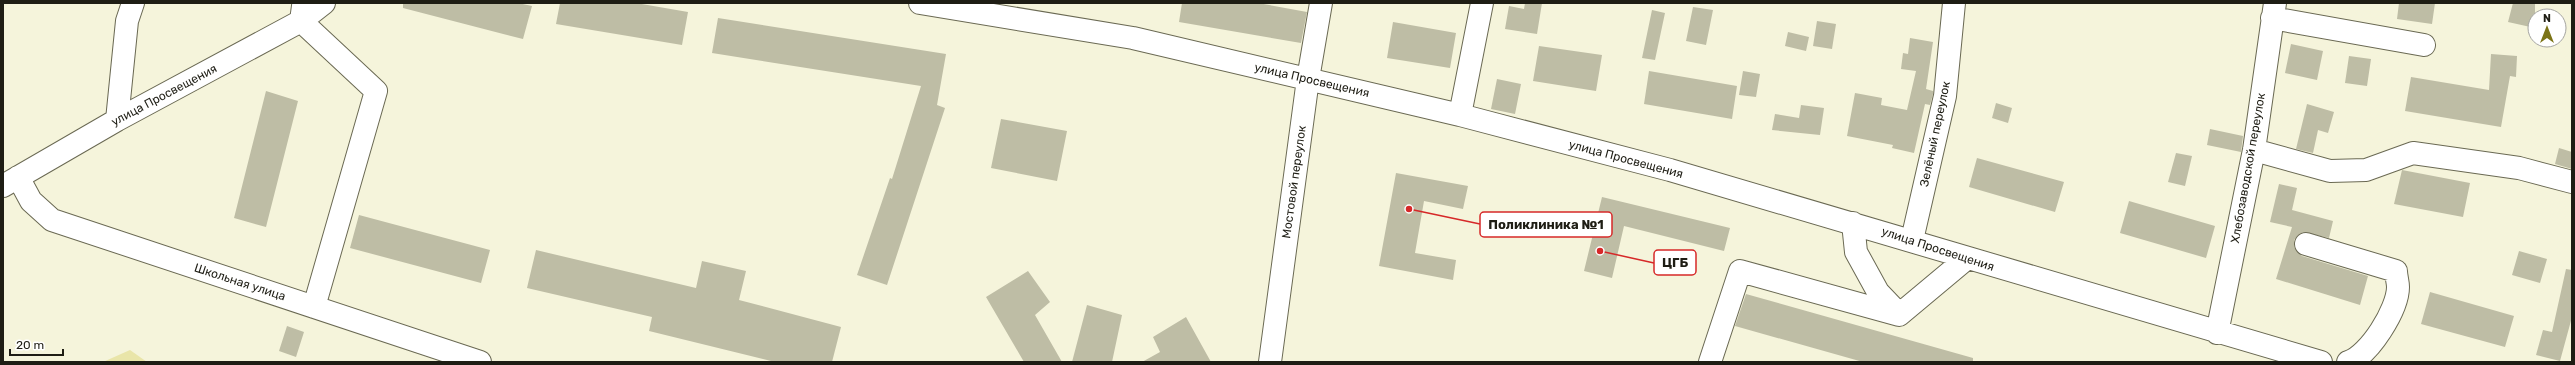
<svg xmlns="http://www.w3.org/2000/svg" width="2575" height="365" font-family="Rubik,sans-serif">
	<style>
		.green { fill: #e9e5a9 }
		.building { fill: #bebda5 }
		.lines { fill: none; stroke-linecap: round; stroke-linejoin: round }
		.minor-casing { stroke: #6a6953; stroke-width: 24 }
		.minor { stroke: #fff; stroke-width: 22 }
		.labels { text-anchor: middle; stroke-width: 4; stroke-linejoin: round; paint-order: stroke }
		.street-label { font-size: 12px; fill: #1e1d14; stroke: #fff }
		.leader { fill: none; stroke: #d62828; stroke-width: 1.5 }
		.callout-dot { fill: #d62828; stroke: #fff; stroke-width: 1.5 }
		.callout { fill: #fff; stroke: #d62828; stroke-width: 1.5 }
		.callout-label { font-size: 13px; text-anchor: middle; font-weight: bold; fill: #1e1d14 }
	</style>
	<rect width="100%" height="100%" fill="#f5f4db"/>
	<path class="green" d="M130 350 147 362H103Z"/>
	<path class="building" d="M403 3H518L532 6 523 39 403 8Z
		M560 3H636L688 12 682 45 556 24Z
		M1182 3H1258L1307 12 1301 43 1179 22Z
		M1525 3H1542L1537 34 1505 29 1509 6 1524 9Z
		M2399 3H2435L2432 24 2397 19Z
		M2513 3H2535V28L2508 22Z
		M1693 7 1713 10 1706 45 1686 41Z
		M1652 10 1665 13 1655 60 1642 58Z
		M718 18 946 54 937 105 945 108 887 285 857 275 890 178 892 179 921 86 712 53Z
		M1817 21 1836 24 1832 49 1813 46Z
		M1393 22 1456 33 1450 68 1387 58Z
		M1788 32 1809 37 1806 51 1785 46Z
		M1910 38 1933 42 1926 89 1933 91V94L1930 105 1925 104 1914 153 1892 148 1893 145 1847 136 1855 93 1882 98 1881 105 1907 110 1916 71 1901 69 1903 53 1908 54Z
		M2291 44 2323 51 2317 80 2285 73Z
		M1539 46 1602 55 1596 91 1533 81Z
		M2491 54 2517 56 2516 77 2510 76 2501 127 2405 111 2411 77 2489 90Z
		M2349 56 2371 59 2367 86 2345 83Z
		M1649 71 1737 86 1732 119 1644 104Z
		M1743 71 1760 74 1756 97 1739 95Z
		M1497 79 1521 84 1515 114 1491 109Z
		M266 91 298 101 266 227 234 218Z
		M1996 103 2012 108 2008 123 1992 118Z
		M2307 104 2334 112 2328 133 2318 130 2313 153 2296 149Z
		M1801 105 1824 108 1820 135 1772 130 1775 114 1799 118Z
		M1001 119 1067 131 1057 181 991 168Z
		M2210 129 2243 136 2241 152 2207 145Z
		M2559 148 2572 152V169L2555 164Z
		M2176 153 2192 156 2185 186 2168 182Z
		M1977 158 2064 182 2055 212 1969 187Z
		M2402 170 2470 183 2463 217 2394 204Z
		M1396 173 1468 186 1463 209 1424 201 1415 253 1456 260 1453 280 1379 266Z
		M2279 184 2297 188 2292 210 2333 221 2329 238 2303 232 2294 240V247L2302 256 2368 276 2360 305 2276 279 2292 227 2270 222Z
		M1602 197 1730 228 1724 251 1624 226 1612 278 1584 271Z
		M2129 201 2215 226 2206 258 2120 233Z
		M359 215 490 250 481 283 350 248Z
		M536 250 696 288 702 261 746 271 739 300 841 327 832 362H775L649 331 652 317 527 288Z
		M2519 251 2547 259 2540 283 2512 275Z
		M2566 269 2572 270V317L2560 361 2536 355 2543 330 2552 332Z
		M1028 271 1050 302 1035 315 1062 362H1024L986 297Z
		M2430 292 2514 316 2505 347 2421 324Z
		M1746 294 1973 358V362H1863L1735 326Z
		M1087 305 1122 315 1112 362H1072Z
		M1186 317 1211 362H1142L1160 352 1153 337Z
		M287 326 304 332 296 357 279 351Z"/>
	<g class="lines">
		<g class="minor-casing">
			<path id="minor" d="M920 3 1133 38 1460 115 1670 170 2321 362
				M303 6 301 21 376 91 314 307
				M2272 18 2424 45
				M1460 115 1482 3
				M117 120 127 21 133 3
				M2254 150 2330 171 2366 170 2413 153 2519 168 2572 182
				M18 177 31 201 52 220 480 362
				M3 186 117 120 301 21 324 3
				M1853 223 1856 252 1878 292 1899 314
				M1912 240 1945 96 1954 3
				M2306 244 2396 271C2396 276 2398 282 2398 287 2398 309 2369 356 2348 362
				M2217 333 2254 150 2275 3
				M1270 362 1308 79 1321 3
				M1710 362 1740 271 1899 315 1966 259"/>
		</g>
		<use href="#minor" class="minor"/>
	</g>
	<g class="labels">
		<g class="street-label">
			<text transform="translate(1312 80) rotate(13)" y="4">улица Просвещения</text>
			<text transform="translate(164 95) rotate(-28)" y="4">улица Просвещения</text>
			<text transform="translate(1935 134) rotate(-78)" y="4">Зелёный переулок</text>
			<text transform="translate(1626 159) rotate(15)" y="4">улица Просвещения</text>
			<text transform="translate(2248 168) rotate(-80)" y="4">Хлебозаводской переулок</text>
			<text transform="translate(1294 182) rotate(-82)" y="4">Мостовой переулок</text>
			<text transform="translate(1938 249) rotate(18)" y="4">улица Просвещения</text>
			<text transform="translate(240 282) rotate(18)" y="4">Школьная улица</text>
		</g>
	</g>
	<path class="leader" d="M1409 209L1480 224M1600 251L1654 263"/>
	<g class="callout-dot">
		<circle cx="1409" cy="209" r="4"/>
		<circle cx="1600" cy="251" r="4"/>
	</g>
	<g class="callout">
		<rect x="1480" y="212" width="132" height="25" rx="4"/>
		<rect x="1654" y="250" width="42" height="25" rx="4"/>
	</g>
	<g class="callout-label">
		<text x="1546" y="229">Поликлиника №1</text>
		<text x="1675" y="267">ЦГБ</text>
	</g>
	<rect width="2575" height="365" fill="none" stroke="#1e1d14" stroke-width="8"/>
	<g transform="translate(2547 28)"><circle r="19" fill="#ffffff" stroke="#a5a5a1"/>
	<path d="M0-3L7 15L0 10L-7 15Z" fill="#7b7316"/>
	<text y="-6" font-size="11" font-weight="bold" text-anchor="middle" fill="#1e1d14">N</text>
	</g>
	<path d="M10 349v6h53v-6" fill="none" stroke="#1e1d14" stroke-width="2"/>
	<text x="16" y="349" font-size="12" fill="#1e1d14" stroke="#ffffff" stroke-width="3" paint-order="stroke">20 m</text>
</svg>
